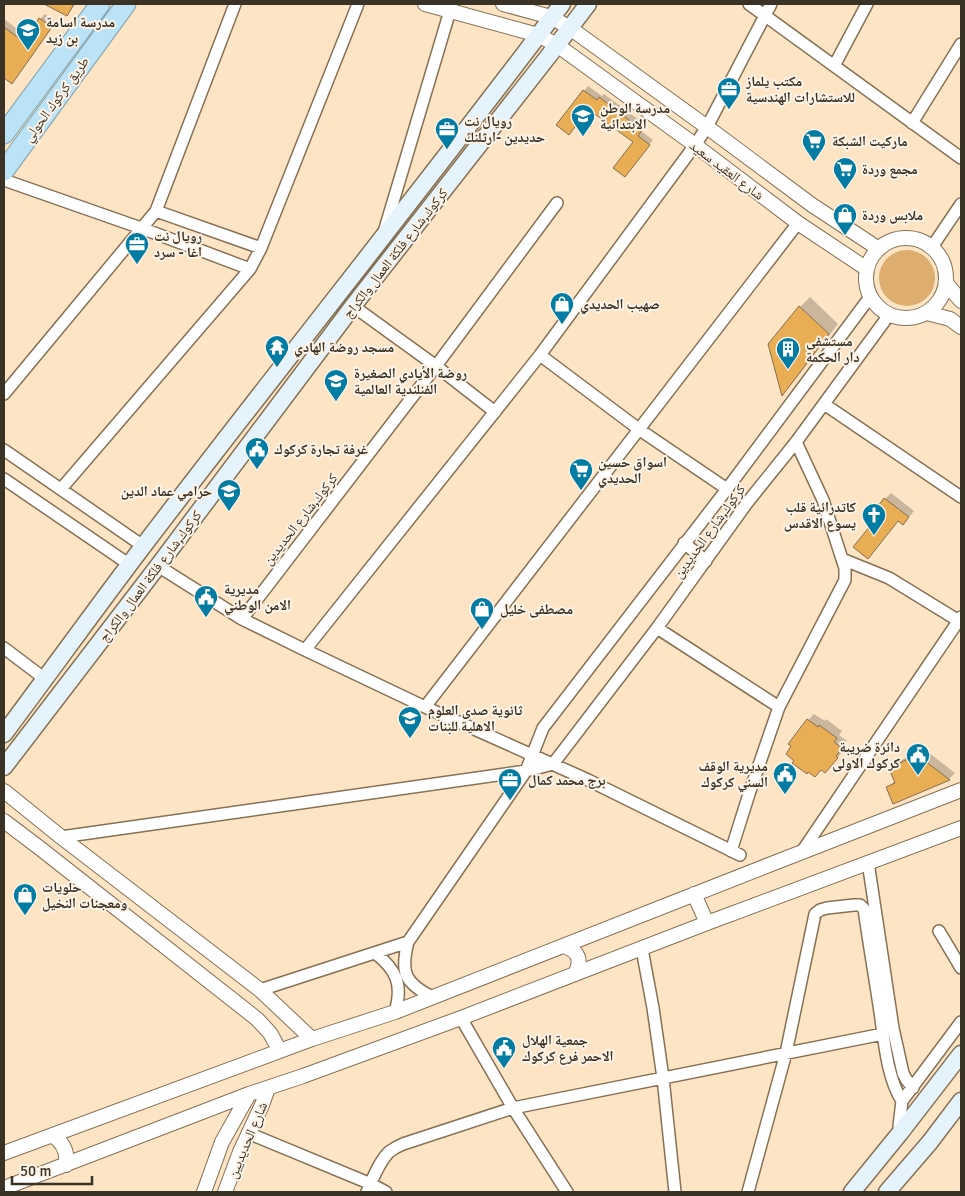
<svg xmlns="http://www.w3.org/2000/svg" width="965" height="1196" font-family="Signika,'Noto Naskh Arabic',sans-serif">
	<style>
		.green { fill: #ddae6d }
		.shadow { fill: #0003 }
		.building { fill: #e9ad54; stroke: #856f53 }
		.lines { fill: none; stroke-linecap: round; stroke-linejoin: round }
		.minor-casing { stroke: #867155; stroke-width: 14 }
		.tertiary-casing { stroke: #867155; stroke-width: 16 }
		.secondary-casing { stroke: #867155; stroke-width: 19 }
		.trunk-casing { stroke: #82a0ad; stroke-width: 21 }
		.minor { stroke: #fff; stroke-width: 11 }
		.tertiary { stroke: #fff; stroke-width: 14 }
		.secondary { stroke: #e5f4fc; stroke-width: 16 }
		.trunk { stroke: #bae3f7; stroke-width: 19 }
		.labels { text-anchor: middle; stroke-width: 4; stroke-linejoin: round; paint-order: stroke }
		.poi-label { font-size: 14px; font-weight: bold; fill: #3b3226; stroke: #fdf3e7; text-anchor: start }
		.street-label { font-size: 14px; fill: #3b3226; stroke: #fdf3e7 }
	</style>
	<rect width="100%" height="100%" fill="#fce4c4"/>
	<path class="green" d="M879 278a28 28 0 1 1 56 0a28 28 0 1 1-56 0Z"/>
	<path class="shadow" d="M46 4H75L71 10 67 15Z
		M45 14 56 22 16 78 12 82 4 77V19L28 37 40 19Z
		M588 86 602 96 604 94 646 125 641 131 653 140 625 176 635 142 589 108 573 129 584 91Z
		M810 297 838 324 791 385 782 393 770 345 800 307Z
		M891 493 914 511 909 517 885 510V499Z
		M814 714 825 721 826 719 842 731 839 735 847 741 841 750 843 751 831 766 808 720Z
		M924 749 955 773 949 779 887 788 895 781 891 772 896 765 903 759Z"/>
	<path class="building" d="M44 4H74L67 16Z
		M39 18 52 27 12 84 4 78V27L24 42Z
		M583 90 597 100 599 97 642 130 638 136 650 145 625 177 613 168 633 142 588 109 569 135 556 125Z
		M799 306 829 334 782 396 768 344Z
		M884 498 909 517 903 525 898 521 868 559 853 547 883 510 878 506Z
		M807 719 818 727 819 725 837 738 834 742 842 748 836 756 838 758 825 773 821 770 815 777 808 772 807 774 792 763 794 761 786 754 791 746 788 744Z
		M917 755 950 780 893 804 886 787 895 783 890 771 896 768 895 765Z"/>
	<g class="lines">
		<g class="minor-casing">
			<path id="minor" d="M749 4 961 158
				M834 66 867 4
				M912 123 961 44
				M4 180 141 228 250 269
				M156 211 261 248
				M384 232 452 4
				M932 247 961 204
				M353 306 436 366 495 412
				M540 355 640 430 727 489
				M4 394 156 211 235 4
				M824 404 961 497
				M4 450 143 546
				M4 479 130 565
				M61 489 250 269 261 248 358 4
				M684 543 706 561
				M842 559 889 578 959 621
				M158 566 242 619 305 650 425 707 588 780 740 855
				M242 619 436 366 557 203
				M657 628 779 707
				M4 648 45 679
				M305 650 540 355 695 145 707 127 771 4
				M425 707 798 223
				M61 837 526 771 553 764 657 628 747 503 796 442 889 315
				M731 851 749 794 779 707 845 580V568L842 559 823 500 796 442
				M801 853 961 617
				M868 862 893 1028 903 1073 906 1079 913 1088
				M939 931 961 968
				M408 942C400 973 405 983 432 997
				M642 949 653 1008 663 1078 675 1192
				M375 953C397 970 403 985 395 1012
				M260 990 408 942 526 771 543 728 727 489 870 297
				M461 1018 513 1108 567 1192
				M248 1133 371 1184 386 1192
				M900 1133 899 1126 902 1101 961 1022
				M367 1192C372 1180 379 1162 389 1152 393 1149 398 1146 403 1144L513 1108 883 1034
				M748 1192 786 1053 815 914 820 910 827 908 854 905H860L864 909C869 944 875 978 880 1012 884 1039 887 1078 902 1101"/>
		</g>
		<g class="tertiary-casing">
			<path id="tertiary" d="M425 4 538 35 557 45 695 145 798 223 867 269
				M503 4 551 17 570 28 707 127 812 205 879 249
				M866 278a40 40 0 1 1 80 0a40 40 0 1 1-80 0Z
				M946 283 961 301
				M927 313 950 319 961 327
				M4 791 61 837 260 990 312 1039
				M4 821 41 849 257 1019 270 1033 280 1051
				M694 894 707 923
				M564 946C579 951 582 960 575 974
				M52 1135C63 1142 68 1152 66 1165
				M4 1153 312 1039 395 1012 774 863 961 790
				M4 1188 249 1094 303 1076 461 1018 707 923 961 828
				M204 1192 222 1142 249 1094
				M225 1192 240 1152 262 1105 268 1088"/>
		</g>
		<g class="secondary-casing">
			<path id="secondary" d="M4 734C51 671 97 607 144 545 282 364 425 186 562 4
				M4 767 158 566 353 306 554 49 588 4
				M852 1192 900 1133 961 1054
				M887 1192 930 1142 961 1101"/>
		</g>
		<g class="trunk-casing">
			<path id="trunk" d="M4 134 100 4
				M4 171 126 4"/>
		</g>
		<use href="#minor" class="minor"/>
		<use href="#tertiary" class="tertiary"/>
		<use href="#secondary" class="secondary"/>
		<use href="#trunk" class="trunk"/>
	</g>
	<defs>
		<g id="school-pin" transform="scale(1.25)"><path d="M0 17L-7.5 6A9.5 9.5 0 1 1 7.5 6Z" fill="#027ca3" stroke="#fdf3e7"/><path d="M0-5L7-2L0 1L-7-2ZM-4 1L0 2.5L4 1V4Q0 6-4 4Z" fill="#fff"/></g>
		<g id="office-pin" transform="scale(1.25)"><path d="M0 17L-7.5 6A9.5 9.5 0 1 1 7.5 6Z" fill="#027ca3" stroke="#fdf3e7"/><path d="M-6-3h4V-5.5h4V-3h4V5H-6ZM-1-4.5V-3h2v-1.5ZM-6 0V1H6V0Z" fill="#fff"/></g>
		<g id="supermarket-pin" transform="scale(1.25)"><path d="M0 17L-7.5 6A9.5 9.5 0 1 1 7.5 6Z" fill="#027ca3" stroke="#fdf3e7"/><path d="M-6-5.5h2.5l.6 2H6L4.5 2H-2.5L-4.4-4H-6ZM-1.5 3.2a1.3 1.3 0 1 0 .1 0ZM3 3.2a1.3 1.3 0 1 0 .1 0Z" fill="#fff"/></g>
		<g id="shop-pin" transform="scale(1.25)"><path d="M0 17L-7.5 6A9.5 9.5 0 1 1 7.5 6Z" fill="#027ca3" stroke="#fdf3e7"/><path d="M-5-2.5h2.3a2.7 3.5 0 0 1 5.4 0H5L5.5 6h-11ZM-1.5-2.5h3a1.5 2.3 0 0 0-3 0Z" fill="#fff"/></g>
		<g id="temple-pin" transform="scale(1.25)"><path d="M0 17L-7.5 6A9.5 9.5 0 1 1 7.5 6Z" fill="#027ca3" stroke="#fdf3e7"/><path d="M0-6L5-2H3V0L6.5 2.5H4V6H1.5V3h-3V6H-4V2.5H-6.5L-3 0V-2H-5Z" fill="#fff"/></g>
		<g id="building-pin" transform="scale(1.25)"><path d="M0 17L-7.5 6A9.5 9.5 0 1 1 7.5 6Z" fill="#027ca3" stroke="#fdf3e7"/><path d="M-4-6H4V6H1V3H-1V6H-4ZM-2.5-4.3h1.7v1.8h-1.7ZM.8-4.3h1.7v1.8H.8ZM-2.5-1h1.7V.8h-1.7ZM.8-1h1.7V.8H.8Z" fill="#fff"/></g>
		<g id="civic-pin" transform="scale(1.25)"><path d="M0 17L-7.5 6A9.5 9.5 0 1 1 7.5 6Z" fill="#027ca3" stroke="#fdf3e7"/><path d="M-.6-6.5H3V-4.5H.6V-3L4-1V1h2V6H-6V1h2V-1L-.6-3ZM-1.2 2.5V6h2.4V2.5Z" fill="#fff"/></g>
		<g id="church-pin" transform="scale(1.25)"><path d="M0 17L-7.5 6A9.5 9.5 0 1 1 7.5 6Z" fill="#027ca3" stroke="#fdf3e7"/><path d="M-1.2-6h2.4v3.5h3.3v2.4h-3.3V6h-2.4V-.1h-3.3v-2.4h3.3Z" fill="#fff"/></g>
	</defs>
	<g fill-rule="evenodd">
		<use href="#school-pin" x="28" y="30"/>
		<use href="#office-pin" x="729" y="89"/>
		<use href="#school-pin" x="583" y="116"/>
		<use href="#office-pin" x="447" y="129"/>
		<use href="#supermarket-pin" x="814" y="141"/>
		<use href="#supermarket-pin" x="845" y="169"/>
		<use href="#shop-pin" x="845" y="215"/>
		<use href="#office-pin" x="137" y="244"/>
		<use href="#shop-pin" x="562" y="304"/>
		<use href="#temple-pin" x="277" y="347"/>
		<use href="#building-pin" x="788" y="349"/>
		<use href="#school-pin" x="336" y="381"/>
		<use href="#civic-pin" x="257" y="449"/>
		<use href="#supermarket-pin" x="581" y="470"/>
		<use href="#school-pin" x="229" y="491"/>
		<use href="#church-pin" x="874" y="515"/>
		<use href="#civic-pin" x="206" y="597"/>
		<use href="#shop-pin" x="482" y="609"/>
		<use href="#school-pin" x="410" y="718"/>
		<use href="#civic-pin" x="918" y="755"/>
		<use href="#civic-pin" x="785" y="774"/>
		<use href="#office-pin" x="510" y="780"/>
		<use href="#shop-pin" x="25" y="895"/>
		<use href="#civic-pin" x="504" y="1048"/>
	</g>
	<g class="labels">
		<g class="poi-label">
			<text x="46" y="27">مدرسة اسامة<tspan x="46" dy="16">بن زيد</tspan></text>
			<text x="746" y="86">مكتب يلماز<tspan x="746" dy="16">للاستشارات الهندسية</tspan></text>
			<text x="600" y="113">مدرسة الوطن<tspan x="600" dy="16">الابتدائية</tspan></text>
			<text x="464" y="126">رويال نت<tspan x="464" dy="16">حديدين -ارثلنكً</tspan></text>
			<text x="832" y="146">ماركيت الشبكة</text>
			<text x="862" y="174">مجمع وردة</text>
			<text x="862" y="220">ملابس وردة</text>
			<text x="154" y="241">رويال نت<tspan x="154" dy="16">اغا - سرد</tspan></text>
			<text x="580" y="309">صهيب الحديدي</text>
			<text x="806" y="346">مستشفى<tspan x="806" dy="16">دار الحكمة</tspan></text>
			<text x="294" y="352">مسجد روضة الهادي</text>
			<text x="354" y="378">روضة الأيادي الصغيرة<tspan x="354" dy="16">الفنلندية العالمية</tspan></text>
			<text x="274" y="454">غرفة تجارة كركوك</text>
			<text x="598" y="467">اسواق حسين<tspan x="598" dy="16">الحديدي</tspan></text>
			<text x="212" y="496" text-anchor="end">حرامي عماد الدين</text>
			<text x="856" y="512" text-anchor="end">كاتدرائية قلب<tspan x="856" dy="16">يسوع الاقدس</tspan></text>
			<text x="224" y="594">مديرية<tspan x="224" dy="16">الامن الوطني</tspan></text>
			<text x="500" y="614">مصطفى خليل</text>
			<text x="428" y="715">ثانوية صدى العلوم<tspan x="428" dy="16">الاهلية للبنات</tspan></text>
			<text x="900" y="752" text-anchor="end">دائرة ضريبة<tspan x="900" dy="16">كركوك الاولى</tspan></text>
			<text x="768" y="771" text-anchor="end">مديرية الوقف<tspan x="768" dy="16">السني كركوك</tspan></text>
			<text x="528" y="785">برج محمد كمال</text>
			<text x="42" y="892">حلويات<tspan x="42" dy="16">ومعجنات النخيل</tspan></text>
			<text x="522" y="1045">جمعية الهلال<tspan x="522" dy="16">الاحمر فرع كركوك</tspan></text>
		</g>
		<g class="street-label">
			<text transform="translate(56 99) rotate(-54)" y="5">طريق كركوك الحولي</text>
			<text transform="translate(727 170) rotate(37)" y="5">شارع العقيد سعيد</text>
			<text transform="translate(395 253) rotate(-52)" y="5">كركوك,شارع فلكة العمال والكراج</text>
			<text transform="translate(300 519) rotate(-52)" y="5">كركوك,شارع الحديدين</text>
			<text transform="translate(709 531) rotate(-54)" y="5">كركوك,شارع الحديدين</text>
			<text transform="translate(150 576) rotate(-53)" y="5">كركوك,شارع فلكة العمال والكراج</text>
			<text transform="translate(247 1140) rotate(-67)" y="5">شارع الحديديين</text>
		</g>
	</g>
	<rect width="965" height="1196" fill="none" stroke="#3b3226" stroke-width="10"/>
	<path d="M12 1176v8h80v-8" fill="none" stroke="#3b3226" stroke-width="2.5"/>
	<text x="20" y="1176" font-size="15" fill="#3b3226" stroke="#fdf3e7" stroke-width="4" paint-order="stroke">50 m</text>
</svg>
